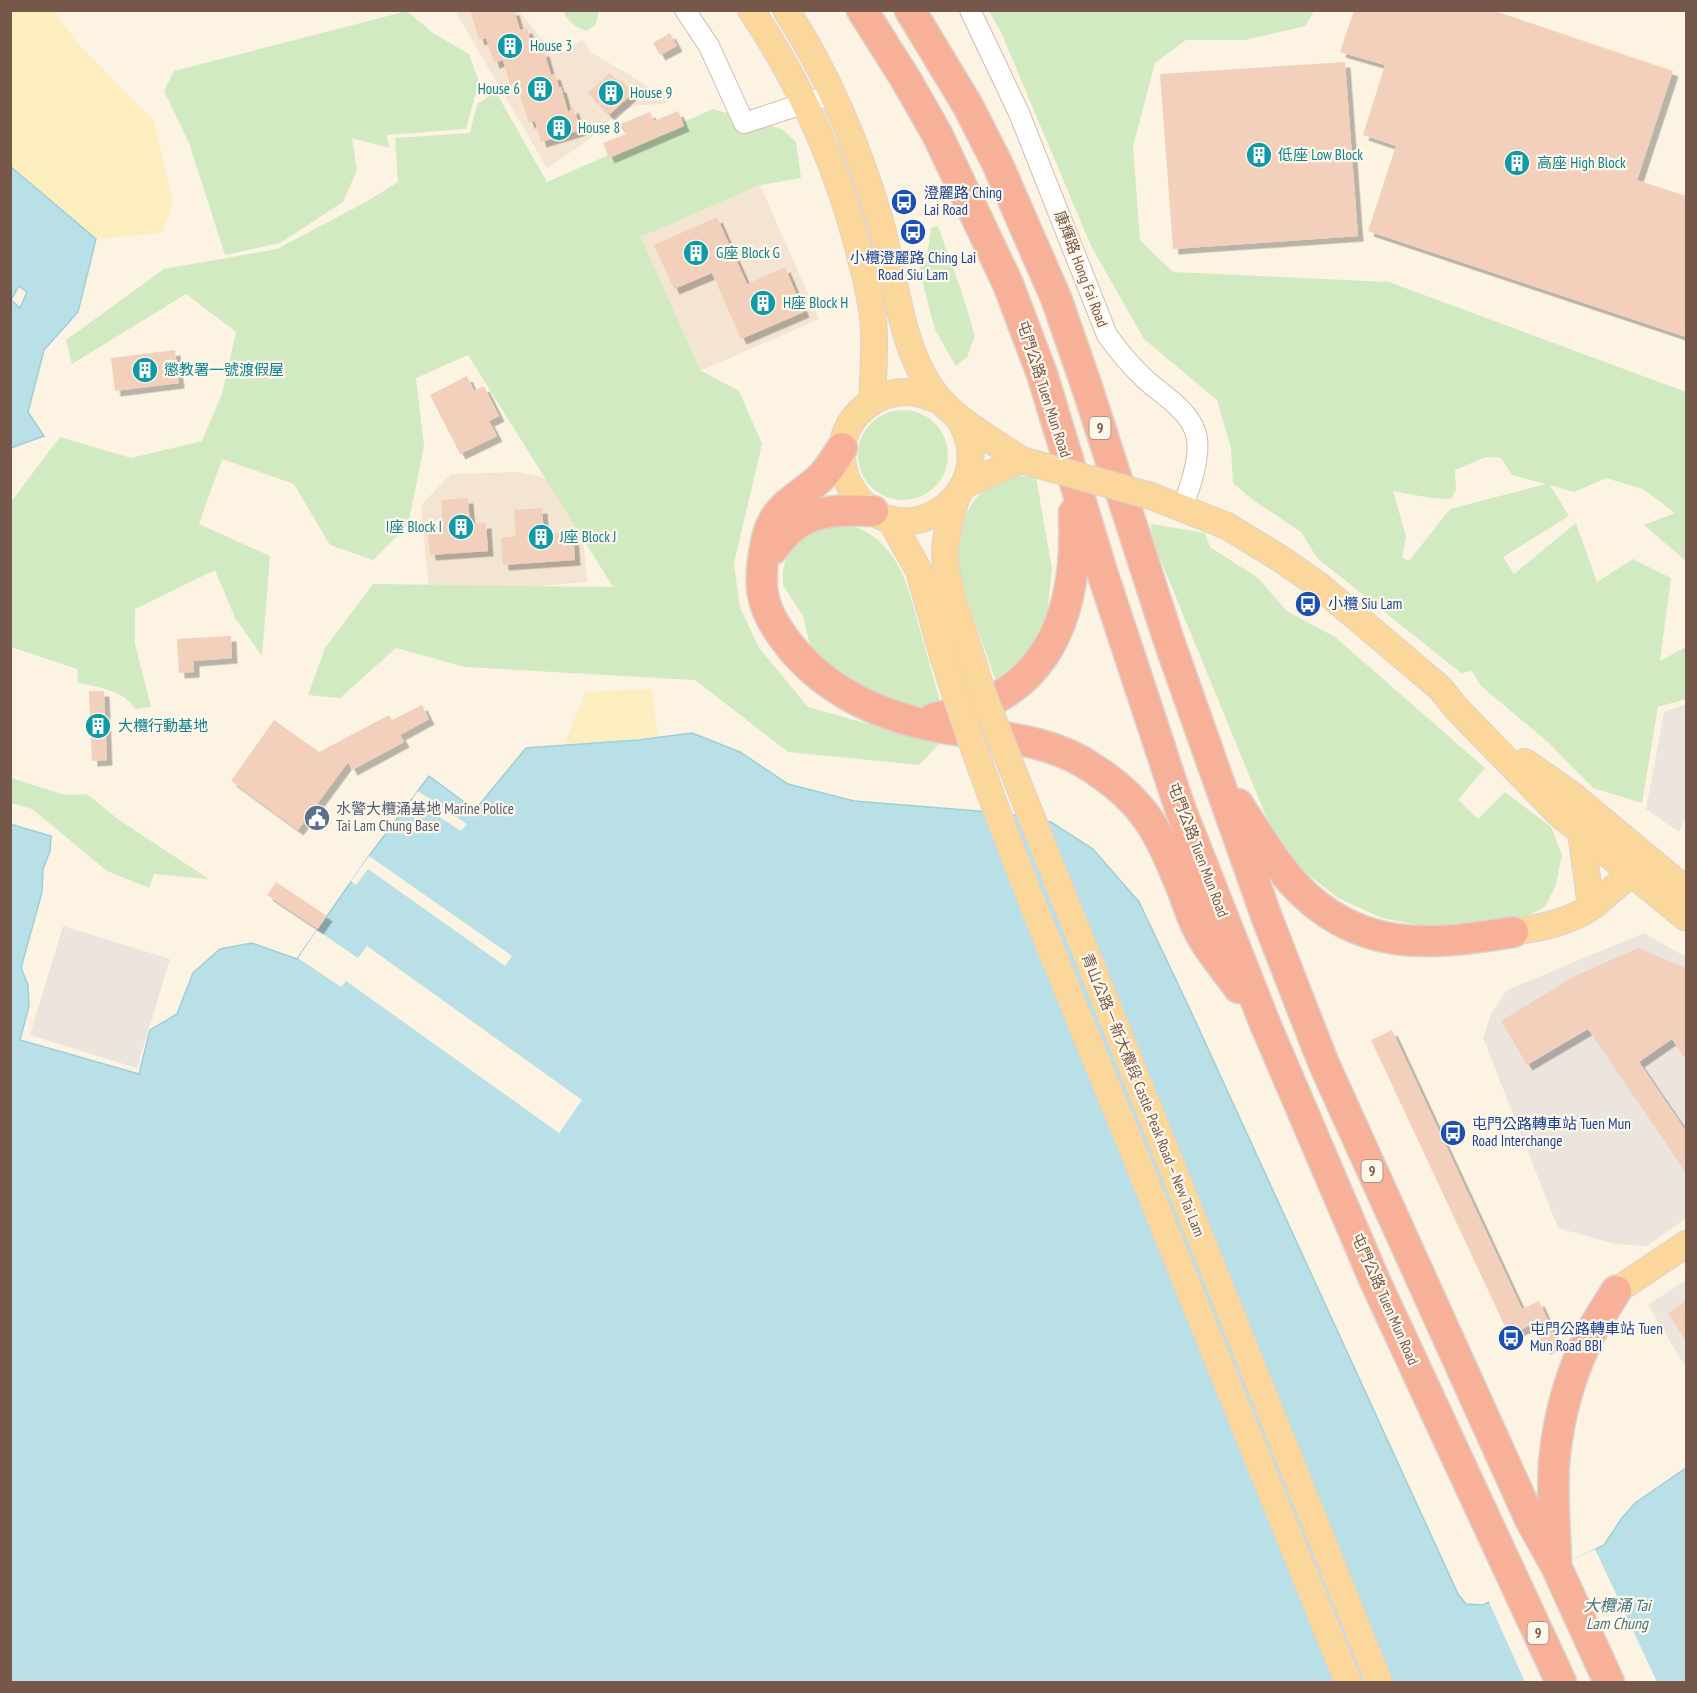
<svg xmlns="http://www.w3.org/2000/svg" width="1697" height="1693" font-family="'PT Sans Narrow','Noto Sans TC',sans-serif">
	<style>
		.residential { fill: #f4e4d2 }
		.industrial { fill: #ece5de }
		.green { fill: #d2eac2; fill-rule: evenodd }
		.sand { fill: #fceebe }
		.water { fill: #b8e0e6; stroke: #9ecfd8; stroke-width: 1.5; fill-rule: evenodd }
		.pier { fill: #fcf3e3 }
		.building { fill: #f2d0bb; filter: url(#shadow) }
		.lines { fill: none; stroke-linecap: round; stroke-linejoin: round }
		.minor-casing { stroke: #d0bcad; stroke-width: 22 }
		.major-casing { stroke: #dbd4d0; stroke-width: 28 }
		.highway-casing { stroke: #dbd4d0; stroke-width: 33 }
		.minor { stroke: #fff; stroke-width: 20 }
		.major { stroke: #fcd79b; stroke-width: 26 }
		.highway { stroke: #f7b199; stroke-width: 30 }
		.major-bridge-casing { stroke: #dbd4d0; stroke-width: 28; stroke-linecap: butt }
		.major-bridge { stroke: #fcd79b; stroke-width: 26 }
		.labels { text-anchor: middle; stroke-width: 4.5; stroke-linejoin: round; paint-order: stroke }
		.shield { fill: #fff7ea; stroke: #9e8879; stroke-width: 1.5 }
		.shield-label { font-size: 14px; font-weight: bold; fill: #755849 }
		.culture-label { font-size: 15px; fill: #0d838f; stroke: #fff7ea; text-anchor: start }
		.transit-label { font-size: 15px; fill: #164399; stroke: #fff7ea; text-anchor: start }
		.street-label { font-size: 15px; fill: #755849; stroke: #fff7ea }
		.service-label { font-size: 15px; fill: #4e5e75; stroke: #fff7ea; text-anchor: start }
		.water-label { font-size: 16px; font-style: italic; fill: #3f7782; stroke: #fff7ea }
	</style>
	<defs>
		<filter id="shadow"><feDropShadow dx="5.5" dy="5.5" stdDeviation="0" flood-color="#0004"/></filter>
	</defs>
	<rect width="100%" height="100%" fill="#fcf3e3"/>
	<path class="residential" d="M455 11H520L540 38 555 49 570 50 582 39 591 52 671 100 665 104 637 105 620 112 587 141 547 168Z
		M760 185 819 319 700 371 641 237Z
		M517 472 541 477 551 483 582 522 587 582 429 594 421 505 451 474Z"/>
	<path class="industrial" d="M1686 704V816L1679 832 1646 809 1664 712Z
		M63 926 170 959 137 1068 30 1035Z
		M1644 933 1686 957V1218L1647 1246 1615 1244 1558 1228 1483 1038 1491 1014 1507 990Z
		M1686 1280V1368L1648 1305Z"/>
	<path class="green" d="M407 11 433 33 469 54 479 82 466 129 387 135 389 148 352 138 357 170 343 202 280 243 225 255 189 143 164 91 174 71Z
		M563 11H599L596 24 587 31C575 27 569 23 563 11Z
		M989 11H1314L1305 26 1245 40H1186L1155 63 1133 146 1140 240 1173 272 1389 282 1686 392V561L1644 525 1675 513 1643 489 1606 478 1574 492 1550 485 1569 516 1503 557 1514 574 1576 523 1597 582 1633 559 1671 578 1660 661 1686 647V699L1658 707 1642 803 1593 788 1549 743 1481 686 1472 671 1461 673 1317 558 1301 532 1253 500 1233 483 1231 448 1217 400 1144 339 1091 246 1001 32ZM1486 457 1501 458 1512 475 1546 484 1450 509 1409 561 1402 558 1406 536 1393 491 1431 498 1451 499 1456 489 1455 470Z
		M496 92 547 182 713 109 782 129 796 142 801 178 760 185 641 237 700 370 739 391 762 444 734 563 740 607 759 648 808 707 939 744 919 765 788 752 695 680 465 667 396 648 340 698 308 695 325 648 373 584 613 587 468 355 416 378 424 446 408 525 373 560 330 545 294 484 222 459 199 524 270 556 262 656 235 618 215 570 135 609V644L151 707 135 709C124 690 98 687 78 683L77 669 11 647 10 503 60 437 131 458 202 441 222 394 236 332 186 294 72 364 66 340 164 269 277 249 366 202 398 182 395 138 470 133 477 104Z
		M938 226 962 293 975 336 967 357 956 366 935 330 919 269 928 249 931 228Z
		M858 455a45 45 0 1 1 90 0a45 45 0 1 1-90 0Z
		M1017 476 1036 477 1052 569 1045 633 1032 654 997 685C985 649 970 612 961 576 956 554 960 519 974 501 982 489 1003 480 1017 476Z
		M847 524C899 539 908 586 921 633 928 658 935 684 942 709L913 705 875 696 857 689 811 649 803 616 783 585V571L786 559 801 537 822 526Z
		M1151 524 1205 533 1210 547 1258 578 1287 611 1335 637 1485 768 1458 800 1478 819 1505 792 1551 827 1562 855 1556 885 1545 907 1525 917 1425 926 1382 918 1338 898 1301 869 1270 826 1152 539Z
		M11 778 65 795 87 794 119 820 209 879 154 874 149 888 107 871 32 809 11 803Z"/>
	<path class="sand" d="M11 11H55L77 43 154 121 173 202 162 233 96 239 11 166Z
		M652 689 658 737 564 745 585 692Z"/>
	<path class="water" d="M10 166 96 239 78 312 44 350 28 412 44 436 11 448ZM19 286 27 292 20 308 11 300Z
		M692 733 740 752 788 784 854 801 1003 813 1051 822 1093 849 1139 902 1187 1003 1458 1594 1466 1604 1483 1605 1604 1545 1622 1518 1635 1503 1686 1468V1682H11L10 824 51 836 50 851 43 869 42 892 21 968 28 985 29 1006 20 1040 139 1074 150 1030 177 1014 193 973 220 949 252 943 297 959 369 856 429 776 475 810 526 748 638 740Z"/>
	<path class="pier" d="M418 791 467 824 461 831 412 799Z
		M369 856 512 956 505 966 368 869 356 885 351 881Z
		M317 930 358 958 367 946 582 1100 559 1133 346 981 341 987 298 958Z
		M1595 1549 1657 1682H1525L1488 1600Z"/>
	<path class="building" d="M470 10H514L520 30 527 28 534 53 544 51 551 75 555 74 559 87H561L568 112 573 107 581 130 541 142 535 121 529 123 516 83 510 85 503 60 494 63 486 38 479 40Z
		M1354 10H1492L1673 71 1637 180 1686 196V337L1368 231 1396 146 1363 135 1385 65 1340 52Z
		M670 33 677 46 660 55 653 43Z
		M1345 62 1358 236 1173 249 1160 74Z
		M610 73 619 83 622 81 633 93 609 115 588 93Z
		M678 111 684 126 609 158 603 143 626 134 618 125 650 112 654 121Z
		M717 217 747 284 785 267 804 312 741 339 712 273 674 289 654 245Z
		M175 350 179 383 115 391 111 358Z
		M467 376 474 391 484 386 499 416 489 421 497 436 460 454 430 395Z
		M468 498 470 524 486 523 488 551 430 555 427 527 443 526 441 500Z
		M542 508 544 534 573 532 575 560 503 565 501 538 516 536 514 510Z
		M231 636 232 658 194 661V672L179 673 177 639Z
		M89 691H104L107 760 92 761Z
		M422 705 429 719 400 735 404 742 352 770 348 762 298 830 231 781 274 720 319 752 389 715 392 720Z
		M276 882 327 916 318 929 267 895Z
		M1638 948 1686 968V1060L1672 1039 1639 1062 1686 1131V1173L1588 1029 1527 1065 1501 1021 1573 977Z
		M1392 1030 1522 1309 1539 1301 1558 1343 1545 1349 1533 1324 1509 1335 1371 1040Z
		M1686 1301V1341L1668 1313Z"/>
	<g class="lines">
		<g class="minor-casing">
			<path id="minor" d="M685 10 709 46 744 123 833 94
				M970 10 1019 113 1107 335C1119 352 1132 367 1147 381 1163 395 1188 410 1195 431 1203 452 1190 488 1182 508"/>
		</g>
		<g class="major-casing">
			<path id="major" d="M751 10C800 83 836 163 858 247 864 271 871 295 873 319 876 346 873 374 872 401
				M786 10C829 76 858 146 880 221 897 279 899 354 941 401 958 421 998 444 1021 460
				M941 401C930 397 918 391 906 392 877 392 849 413 843 442 840 460 844 479 855 494 903 562 1008 490 957 416
				M964 485 1021 460
				M1151 496 1227 526 1281 559 1317 584 1440 688 1457 709 1559 814 1686 918
				M956 498C952 516 945 534 945 552 945 584 959 617 968 647
				M890 519 919 571 943 656
				M1525 762 1572 795 1686 890
				M1581 833 1591 907
				M1513 932C1540 928 1570 922 1593 906 1611 892 1625 876 1645 865
				M1121 1121 1348 1682
				M1616 1291 1686 1244"/>
		</g>
		<g class="highway-casing">
			<path id="highway" d="M862 10 905 78 937 134 1008 284 1042 374 1103 575 1180 808 1266 1026 1375 1281 1561 1682
				M910 10 968 106 997 163 1056 298 1087 387 1169 641 1267 918 1302 1008 1324 1064 1530 1519 1556 1566 1609 1682
				M842 448C836 457 831 466 824 474 808 492 782 502 772 524 767 533 766 544 764 554 759 582 761 604 777 628 813 685 873 715 938 727 992 737 1048 737 1094 769 1148 805 1159 833 1183 891 1188 905 1193 920 1200 933 1210 952 1226 970 1239 988
				M773 549C799 510 830 509 873 511
				M934 718C1047 701 1079 616 1074 513
				M1238 804C1253 828 1274 862 1293 883 1357 953 1428 946 1513 932
				M1556 1560C1555 1525 1551 1489 1555 1454 1559 1418 1569 1380 1584 1347 1592 1328 1605 1309 1616 1291"/>
		</g>
		<use href="#minor" class="minor"/>
		<use href="#major" class="major"/>
		<use href="#highway" class="highway"/>
		<g class="major-bridge-casing">
			<path id="major-bridge" d="M1021 460 1151 496
				M968 647 984 697 1019 786 1379 1682
				M943 656C993 814 1058 967 1121 1121"/>
		</g>
		<use href="#major-bridge" class="major-bridge"/>
	</g>
	<defs>
		<g id="building-disc" transform="scale(1.35)"><circle r="9.5" fill="#0f9aa8" stroke="#fff7ea"/><path d="M-4-6H4V6H1V3H-1V6H-4ZM-2.5-4.3h1.7v1.8h-1.7ZM.8-4.3h1.7v1.8H.8ZM-2.5-1h1.7V.8h-1.7ZM.8-1h1.7V.8H.8Z" fill="#fff"/></g>
		<g id="bus-disc" transform="scale(1.35)"><circle r="9.5" fill="#1a4fb4" stroke="#fff7ea"/><path d="M-5-6H5V4H4V6H2V4H-2V6H-4V4H-5ZM-3.5-4V0h7V-4ZM-3.5 1.2v1.5H-2V1.2ZM2 1.2v1.5H3.5V1.2Z" fill="#fff"/></g>
		<g id="civic-disc" transform="scale(1.35)"><circle r="9.5" fill="#5c6f8a" stroke="#fff7ea"/><path d="M-.6-6.5H3V-4.5H.6V-3L4-1V1h2V6H-6V1h2V-1L-.6-3ZM-1.2 2.5V6h2.4V2.5Z" fill="#fff"/></g>
	</defs>
	<g fill-rule="evenodd">
		<use href="#building-disc" x="510" y="46"/>
		<use href="#building-disc" x="540" y="89"/>
		<use href="#building-disc" x="611" y="93"/>
		<use href="#building-disc" x="559" y="128"/>
		<use href="#building-disc" x="1259" y="155"/>
		<use href="#building-disc" x="1517" y="163"/>
		<use href="#bus-disc" x="904" y="202"/>
		<use href="#bus-disc" x="913" y="232"/>
		<use href="#building-disc" x="696" y="253"/>
		<use href="#building-disc" x="763" y="303"/>
		<use href="#building-disc" x="145" y="370"/>
		<use href="#building-disc" x="461" y="527"/>
		<use href="#building-disc" x="541" y="537"/>
		<use href="#bus-disc" x="1308" y="604"/>
		<use href="#building-disc" x="98" y="726"/>
		<use href="#civic-disc" x="317" y="818"/>
		<use href="#bus-disc" x="1453" y="1133"/>
		<use href="#bus-disc" x="1511" y="1338"/>
	</g>
	<g class="labels">
		<g class="shield">
			<rect x="1089.5" y="417" width="21" height="22" rx="4.5"/>
			<rect x="1361.5" y="1160" width="21" height="22" rx="4.5"/>
			<rect x="1527.5" y="1622" width="21" height="22" rx="4.5"/>
		</g>
		<g class="shield-label">
			<text x="1100" y="433">9</text>
			<text x="1372" y="1176">9</text>
			<text x="1538" y="1638">9</text>
		</g>
		<g class="culture-label">
			<text x="530" y="51">House 3</text>
			<text x="520" y="94" text-anchor="end">House 6</text>
			<text x="630" y="98">House 9</text>
			<text x="578" y="133">House 8</text>
			<text x="1278" y="160">低座 Low Block</text>
			<text x="1537" y="168">高座 High Block</text>
			<text x="716" y="258">G座 Block G</text>
			<text x="783" y="308">H座 Block H</text>
			<text x="164" y="375">懲教署一號渡假屋</text>
			<text x="442" y="532" text-anchor="end">I座 Block I</text>
			<text x="560" y="542">J座 Block J</text>
			<text x="118" y="731">大欖行動基地</text>
		</g>
		<g class="transit-label">
			<text x="924" y="198">澄麗路 Ching<tspan x="924" dy="17">Lai Road</tspan></text>
			<text x="913" y="263" text-anchor="middle">小欖澄麗路 Ching Lai<tspan x="913" dy="17">Road Siu Lam</tspan></text>
			<text x="1328" y="609">小欖 Siu Lam</text>
			<text x="1472" y="1129">屯門公路轉車站 Tuen Mun<tspan x="1472" dy="17">Road Interchange</tspan></text>
			<text x="1530" y="1334">屯門公路轉車站 Tuen<tspan x="1530" dy="17">Mun Road BBI</tspan></text>
		</g>
		<g class="street-label">
			<text transform="translate(1081 269) rotate(69)" y="5">康輝路 Hong Fai Road</text>
			<text transform="translate(1044 389) rotate(72)" y="5">屯門公路 Tuen Mun Road</text>
			<text transform="translate(1198 850) rotate(69)" y="5">屯門公路 Tuen Mun Road</text>
			<text transform="translate(1143 1095) rotate(68)" y="5">青山公路－新大欖段 Castle Peak Road – New Tai Lam</text>
			<text transform="translate(1385 1299) rotate(66)" y="5">屯門公路 Tuen Mun Road</text>
		</g>
		<g class="service-label">
			<text x="336" y="814">水警大欖涌基地 Marine Police<tspan x="336" dy="17">Tai Lam Chung Base</tspan></text>
		</g>
		<g class="water-label">
			<text x="1617" y="1611">大欖涌 Tai<tspan x="1617" dy="18">Lam Chung</tspan></text>
		</g>
	</g>
	<rect width="1697" height="1693" fill="none" stroke="#755849" stroke-width="24"/>
</svg>
